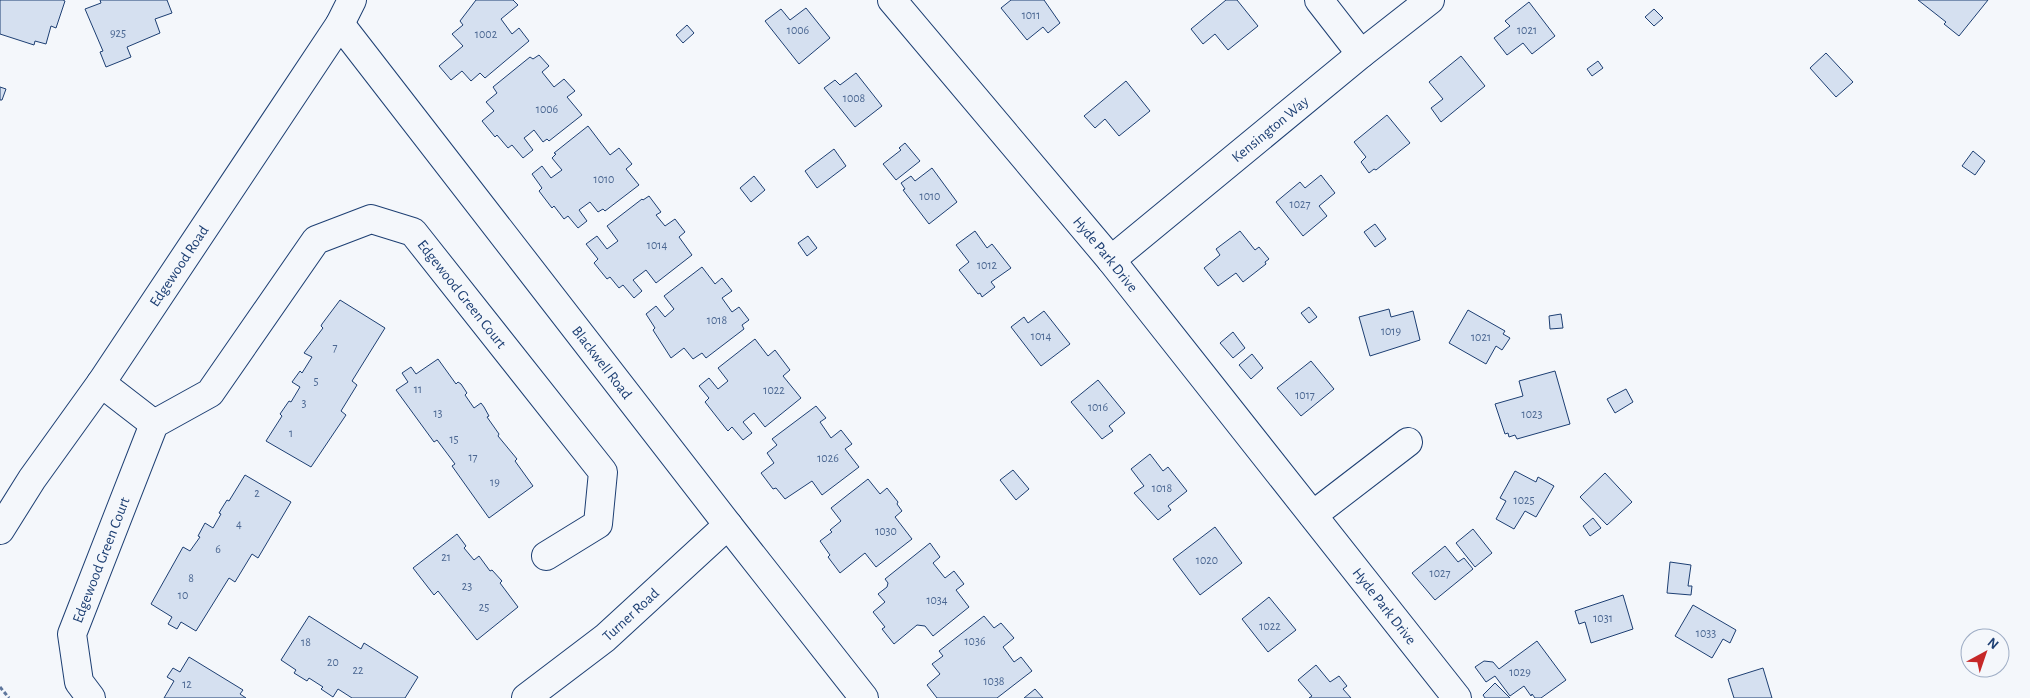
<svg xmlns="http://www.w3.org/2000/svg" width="2030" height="698" font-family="'Alegreya Sans',sans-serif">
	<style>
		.building { fill: #d5e0f0; stroke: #1d3f73 }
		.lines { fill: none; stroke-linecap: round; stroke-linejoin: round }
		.minor-casing { stroke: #1d3f73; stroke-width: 30 }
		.tertiary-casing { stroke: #1d3f73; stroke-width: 30 }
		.path { stroke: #5e769c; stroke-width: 3; stroke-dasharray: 4 2.5; stroke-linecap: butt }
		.minor { stroke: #f4f7fb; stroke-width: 28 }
		.tertiary { stroke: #f4f7fb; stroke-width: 28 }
		.labels { text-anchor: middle; stroke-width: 4; stroke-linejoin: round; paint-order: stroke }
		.number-label { font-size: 12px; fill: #4b6792 }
		.street-label { font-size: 15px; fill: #1d3f73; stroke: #f4f7fb }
	</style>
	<rect width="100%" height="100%" fill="#f4f7fb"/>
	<path class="building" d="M0 0H63L65 1 56 28 51 26 46 44 35 41 34 45 0 34Z
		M100 0H167L172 13 155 19 160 33 127 47 131 57 106 67 100 52 103 51 85 9 101 3Z
		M476 0H513L518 5 501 19 512 34 519 28 529 41 485 78 480 73 471 81 462 71 451 80 439 66 463 46 452 34 463 25 460 21Z
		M1011 0H1044L1060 23 1048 33 1043 27 1027 40 1001 8Z
		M1226 0H1237L1258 26 1228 50 1215 34 1203 44 1191 29Z
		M1918 0H1988L1959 36 1944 24 1946 22Z
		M1529 2 1555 36 1532 54 1523 43 1507 55 1494 38 1510 26 1505 21Z
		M806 8 830 38 799 64 765 21 781 9 790 20Z
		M1654 9 1663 18 1654 26 1645 17Z
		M687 25 694 33 683 43 676 35Z
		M1826 53 1853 82 1836 97 1810 68Z
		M539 55 549 66 542 72 554 87 564 79 575 91 567 97 582 115 549 141 547 139 543 142 534 130 528 135 524 138 533 150 523 158 512 145 508 148 497 135 495 137 482 121 494 111 486 102 497 93 493 87 530 57 533 59Z
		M1461 56 1485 86 1441 122 1431 108 1443 99 1429 82Z
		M1598 61 1603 68 1592 76 1587 69Z
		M856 73 882 106 855 127 824 88 835 80 840 85Z
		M1126 81 1150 111 1119 136 1105 119 1095 128 1084 116Z
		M0 87 6 89 2 100H0Z
		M1387 115 1410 143 1376 170 1374 169 1369 173 1361 162 1366 157 1354 142Z
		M588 126 610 155 619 148 632 164 626 169 639 185 605 211 603 209 598 212 590 202 579 210 587 221 578 228 568 216 564 219 554 206 552 208 539 191 542 188 532 174 542 166 551 178 562 170 552 158 556 154 554 153Z
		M905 143 920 161 896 180 883 164 901 150 899 148Z
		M834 149 846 166 817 188 805 171Z
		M1973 151 1985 161 1975 175 1962 166Z
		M932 168 957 202 929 224 903 190 905 189 901 183 911 176 915 181Z
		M1321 175 1335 193 1319 206 1327 216 1303 236 1276 202 1300 182 1305 188Z
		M754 176 765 190 751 202 740 188Z
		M649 196 661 212 656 215 665 226 675 219 685 232 679 237 692 255 656 283 646 270 633 280 642 291 634 298 623 285 619 288 610 277 607 279 594 263 598 259 586 244 597 236 607 249 618 241 607 226 642 199 643 200Z
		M1375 224 1386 239 1375 247 1364 232Z
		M975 231 987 248 992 244 1011 268 991 282 995 287 982 297 980 293 978 294 959 270 969 262 956 245Z
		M1240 231 1255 250 1259 247 1269 259 1265 262 1266 264 1243 282 1236 273 1218 286 1204 268 1220 255 1216 249Z
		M808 236 817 248 807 256 798 243Z
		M702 267 715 284 722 278 732 291 722 298 732 312 739 307 749 320 742 325 744 329 706 358 702 353 693 359 684 348 671 358 653 330 655 328 646 314 656 306 665 317 674 309 664 296Z
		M340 300 385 328 352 381 357 385 341 411 346 415 311 467 266 441 282 416 280 414 289 401 291 402 300 387 292 382 300 371 302 373 312 357 304 353 323 328 321 326 322 324Z
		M1309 307 1317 317 1309 323 1301 313Z
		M1389 309 1391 317 1413 311 1420 340 1370 356 1359 317Z
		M1468 310 1505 331 1503 334 1510 338 1502 350 1496 346 1486 364 1449 343Z
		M1044 311 1070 344 1041 366 1011 327 1024 317 1028 323Z
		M1561 314 1563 328 1550 329 1549 316Z
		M1233 332 1245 348 1233 358 1220 343Z
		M755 339 768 356 775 350 790 370 783 376 801 398 765 427 754 413 743 422 752 433 743 440 732 427 728 431 727 430 705 402 709 398 699 386 709 378 718 389 728 381 718 368Z
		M1252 354 1263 368 1251 379 1239 365Z
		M438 359 456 384 458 382 461 384 467 393 465 395 474 408 481 403 484 407 489 416 487 417 499 434 498 436 517 459 515 461 533 486 489 518 452 466 455 464 437 440 434 442 396 390 408 382 402 373 411 367 416 374Z
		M1311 361 1334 389 1301 416 1277 388Z
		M1555 371 1570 424 1517 439 1515 435 1509 437 1508 433 1505 434 1495 404 1523 396 1519 381Z
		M1098 380 1125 413 1109 426 1113 431 1102 439 1071 402Z
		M1626 389 1633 402 1615 413 1607 399Z
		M816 406 826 418 820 422 831 438 841 430 852 444 845 449 859 467 822 495 812 481 785 499 776 488 773 489 761 473 774 463 767 453 777 445 772 439Z
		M1150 454 1163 471 1168 467 1187 491 1168 506 1171 510 1158 520 1134 493 1144 486 1131 469Z
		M1013 470 1029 489 1016 500 1000 480Z
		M1515 471 1536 482 1538 477 1554 486 1536 517 1525 511 1514 529 1496 519 1506 501 1500 498Z
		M1605 473 1632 502 1607 525 1580 497Z
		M245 475 291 502 258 558 252 554 235 582 229 578 196 631 181 622 177 629 168 624 172 617 151 604 183 547 190 551 200 537 198 536 205 523 213 528 221 514 219 513 222 508 227 500 229 501Z
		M868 479 880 494 887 488 898 502 897 504 902 511 895 517 912 539 876 567 865 553 840 573 828 557 830 555 820 541 832 532 830 530 841 521 831 508Z
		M1593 518 1601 528 1590 536 1583 526Z
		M1215 527 1242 563 1200 595 1173 559Z
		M1473 529 1492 553 1475 567 1456 543Z
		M457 534 466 546 464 548 474 560 479 556 490 571 492 570 502 581 500 583 518 607 477 640 438 591 434 595 413 568Z
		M930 543 940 557 933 563 945 578 954 571 964 584 956 590 969 607 933 636 925 626 917 625 894 644 882 629 885 627 873 612 885 602 878 594 887 587 888 583 885 579Z
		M1445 546 1458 562 1464 558 1473 569 1435 600 1412 573Z
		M1670 562 1691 565 1688 586H1692L1691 595 1667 593Z
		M1623 595 1633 629 1591 643 1585 622 1579 624 1575 611Z
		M1269 597 1296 630 1268 652 1242 619Z
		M1693 605 1736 630 1730 643 1723 639 1712 658 1675 636Z
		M309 616 361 649 364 643 418 677 405 698H352L338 689 333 697 321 689 323 687 309 678 307 681 294 673 296 670 281 660Z
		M984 616 994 628 1001 623 1014 638 1003 647 1014 662 1021 657 1032 671 997 698H937L927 685 940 674 932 664 943 656 939 651Z
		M1537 641 1566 680 1541 698H1535L1532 694 1531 696 1524 686 1510 696 1495 676 1486 682 1475 667 1484 661 1493 662 1499 669Z
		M189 657 243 690 240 694 246 698H164L174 681 167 677 173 668 180 672Z
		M1316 665 1330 682 1339 676 1347 686 1343 689 1351 698H1309L1312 696 1298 680Z
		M1763 668 1772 698H1734L1728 679Z
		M1495 683 1510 698H1485L1483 695Z
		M1035 689 1043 698H1024Z"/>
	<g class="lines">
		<g class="minor-casing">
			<g id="minor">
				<path id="s1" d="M892 0 1111 260 1457 698"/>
				<path d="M1319 0 1361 54"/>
				<path id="s2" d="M340 24 728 525 864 698"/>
				<path id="s3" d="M1111 260 1361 54 1430 0"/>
				<path d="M101 383 154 424"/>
				<path d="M1313 515 1408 442"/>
				<path id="s4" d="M91 698 79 682 72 634 154 424 210 393 316 240 371 219 413 232 603 472 598 524 546 556"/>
				<path id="s5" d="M526 698 605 638 728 525"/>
			</g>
		</g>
		<g class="tertiary-casing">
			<g id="tertiary">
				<path id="s6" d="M0 530 32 479 101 383 340 24 352 0"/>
			</g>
		</g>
		<path class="path" d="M0 687 9 698"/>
		<use href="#minor" class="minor"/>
		<use href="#tertiary" class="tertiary"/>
	</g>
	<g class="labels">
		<g class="number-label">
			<text x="1031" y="19">1011</text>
			<text x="798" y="34">1006</text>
			<text x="1527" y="34">1021</text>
			<text x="118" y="37">925</text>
			<text x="486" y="38">1002</text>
			<text x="854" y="102">1008</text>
			<text x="547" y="113">1006</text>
			<text x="604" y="183">1010</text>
			<text x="930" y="200">1010</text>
			<text x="1300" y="208">1027</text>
			<text x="657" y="249">1014</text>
			<text x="987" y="269">1012</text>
			<text x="717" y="324">1018</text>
			<text x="1391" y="335">1019</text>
			<text x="1041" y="340">1014</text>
			<text x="1481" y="341">1021</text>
			<text x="335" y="351">7</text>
			<text x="316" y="385">5</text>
			<text x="418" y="393">11</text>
			<text x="774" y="394">1022</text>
			<text x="1305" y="399">1017</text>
			<text x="304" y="407">3</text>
			<text x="1098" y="411">1016</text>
			<text x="438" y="417">13</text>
			<text x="1532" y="418">1023</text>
			<text x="291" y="437">1</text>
			<text x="454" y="443">15</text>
			<text x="473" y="461">17</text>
			<text x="828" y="462">1026</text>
			<text x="495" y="486">19</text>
			<text x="1162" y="492">1018</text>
			<text x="257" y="497">2</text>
			<text x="1524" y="504">1025</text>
			<text x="239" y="528">4</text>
			<text x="886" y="535">1030</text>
			<text x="218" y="553">6</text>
			<text x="446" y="561">21</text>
			<text x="1207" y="564">1020</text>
			<text x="1440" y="577">1027</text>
			<text x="191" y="582">8</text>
			<text x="467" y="590">23</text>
			<text x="183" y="599">10</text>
			<text x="937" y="604">1034</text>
			<text x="484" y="611">25</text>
			<text x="1603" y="622">1031</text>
			<text x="1270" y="630">1022</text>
			<text x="1706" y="637">1033</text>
			<text x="975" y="645">1036</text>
			<text x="306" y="646">18</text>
			<text x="333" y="666">20</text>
			<text x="358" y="674">22</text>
			<text x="1520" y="676">1029</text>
			<text x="994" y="685">1038</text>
			<text x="187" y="688">12</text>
		</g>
		<g class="street-label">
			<text dy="5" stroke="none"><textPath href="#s3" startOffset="206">Kensington Way</textPath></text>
			<text dy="5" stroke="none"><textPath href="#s1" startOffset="332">Hyde Park Drive</textPath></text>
			<text dy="5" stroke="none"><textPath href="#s6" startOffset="319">Edgewood Road</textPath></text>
			<text dy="5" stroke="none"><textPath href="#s4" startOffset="726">Edgewood Green Court</textPath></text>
			<text dy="5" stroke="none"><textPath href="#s2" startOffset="428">Blackwell Road</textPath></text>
			<text dy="5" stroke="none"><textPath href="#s4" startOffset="148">Edgewood Green Court</textPath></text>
			<text dy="5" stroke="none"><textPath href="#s1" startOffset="781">Hyde Park Drive</textPath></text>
			<text dy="5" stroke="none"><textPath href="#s5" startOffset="134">Turner Road</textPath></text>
		</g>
	</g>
	<g transform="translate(1985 653) rotate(40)"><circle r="24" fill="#f4f7fb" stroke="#9eadc5"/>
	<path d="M0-4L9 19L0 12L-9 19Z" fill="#c62828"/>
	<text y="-8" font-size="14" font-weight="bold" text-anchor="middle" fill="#1d3f73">N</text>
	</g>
</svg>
